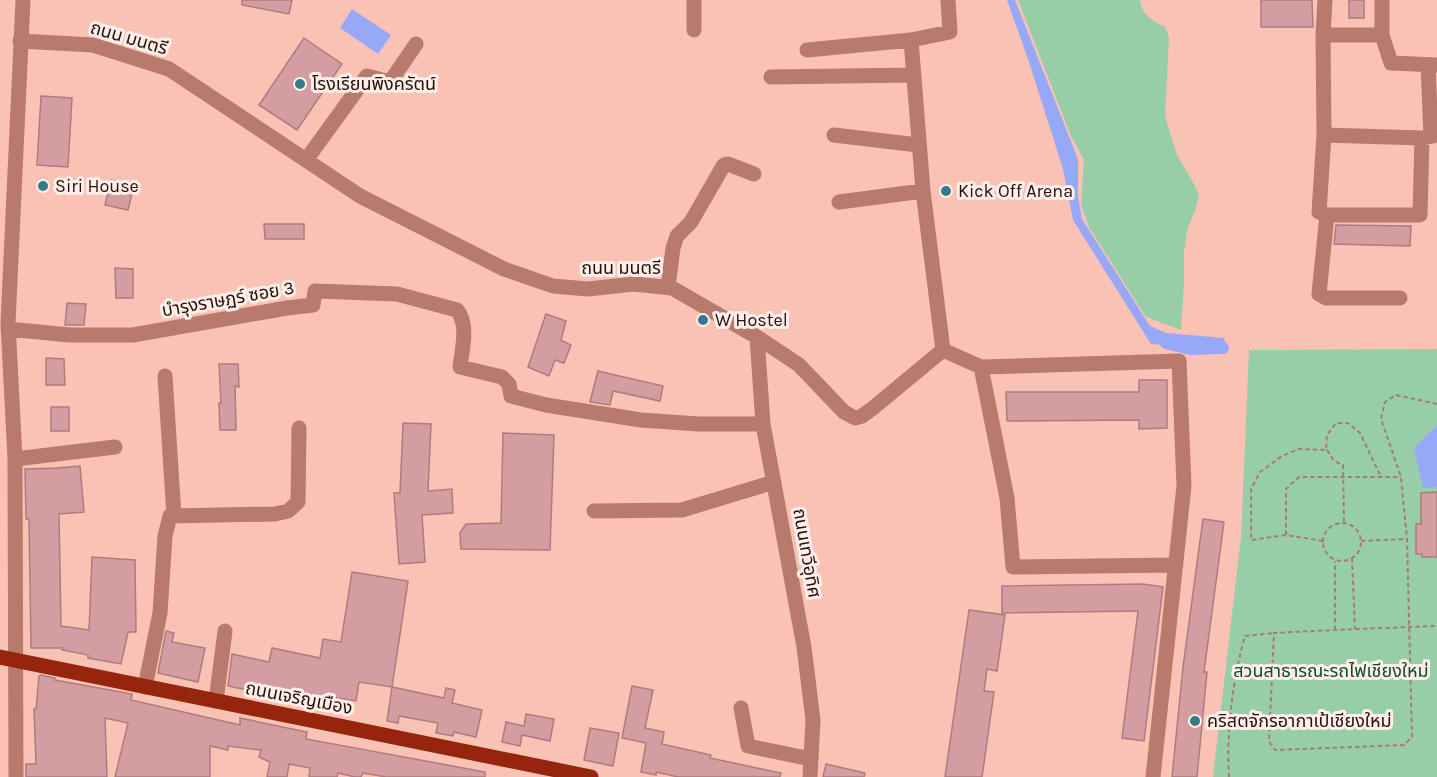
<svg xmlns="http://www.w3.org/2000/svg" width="1437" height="777" font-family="Karla,'Noto Sans Thai',sans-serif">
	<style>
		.green { fill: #97cea7 }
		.water { fill: #97a8f9 }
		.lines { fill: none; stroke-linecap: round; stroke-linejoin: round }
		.canal { stroke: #97a8f9; stroke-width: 12 }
		.building { fill: #d49da1; stroke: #af7b7f; stroke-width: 1.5 }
		.path { stroke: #a67d73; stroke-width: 2; stroke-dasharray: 4.5 3; stroke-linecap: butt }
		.minor { stroke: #b77a6c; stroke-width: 15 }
		.major { stroke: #95260c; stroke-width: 15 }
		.poi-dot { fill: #357a88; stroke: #ffeee9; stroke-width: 2 }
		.labels { text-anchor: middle; stroke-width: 6; stroke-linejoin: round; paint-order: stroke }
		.street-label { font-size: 18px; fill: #24110d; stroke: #ffeee9 }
		.poi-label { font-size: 18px; fill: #24110d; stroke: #ffeee9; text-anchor: start }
		.park-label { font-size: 18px; fill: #094d29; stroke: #ffeee9 }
	</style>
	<rect width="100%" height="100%" fill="#f9c2b5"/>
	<path class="green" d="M1018 0H1140C1141 15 1153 21 1165 27L1169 37 1165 116 1177 155 1194 184 1199 196 1195 210 1187 230 1184 253V282L1181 330 1146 317 1089 227 1081 204 1084 160 1071 136Z
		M1437 349V777H1213L1241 537 1249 350Z"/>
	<path class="water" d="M1007 0H1015L1078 159V196L1082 219 1150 326 1166 333 1224 338 1227 350 1151 344 1073 220 1063 169 1029 62Z
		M352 9 391 35 378 54 340 28Z
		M1437 425V487L1423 488 1414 448Z"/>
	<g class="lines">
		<path class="canal" d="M1166 343 1190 349 1223 348"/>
	</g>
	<path class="building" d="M242 0H292L289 14 242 5Z
		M1261 0H1312L1313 27H1261Z
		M1349 0H1364V18H1349Z
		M304 38 342 64 297 130 259 105Z
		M41 96 72 98 68 167 37 165Z
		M111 180 134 185 128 210 105 205Z
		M264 224H304V239H265Z
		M1336 225 1411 226 1410 246 1334 244Z
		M115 268 133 269V298H116Z
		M67 303 86 304 84 325H65Z
		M546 314 566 321 561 340 571 345 564 363 555 360 549 376 528 367Z
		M46 358 64 359 65 385H46Z
		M219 364H238L239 387 235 386 236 430H220L219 403H221Z
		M598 371 663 386 660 401 613 391 610 405 590 402Z
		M1139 380H1167V428L1139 429V420L1007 421 1006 392H1139Z
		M51 407H69V431H51Z
		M403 423 431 424 428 491 452 489 453 513 422 515 425 562 399 564 394 493H400Z
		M503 433 554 435 550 550 461 549 460 533 466 524 501 523Z
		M80 466 84 512 59 514 61 626 89 630 92 557 135 560 136 632H128L121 664 88 658V655L62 650V648H31L29 519H26L25 469 57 468Z
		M1437 492V557H1422V554H1416V524H1421V493Z
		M1203 519 1224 522 1204 672H1207L1197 777H1172L1183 667Z
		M352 572 408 581 392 687 359 682 356 701 332 697 331 710 250 693 251 691 228 686 232 654 269 662 272 648 320 658 323 639 341 642Z
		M1143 584 1163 587 1144 741 1122 738 1138 611 1002 613V586Z
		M969 610 1005 615 997 671 987 669 984 691 994 692 982 777H945Z
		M166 631 174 633 172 642 205 648 198 682 158 673Z
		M41 675 55 678V680L132 694 131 700 240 725V718L307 732 306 739 485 772V777H386L363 773 361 777H355L338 773 337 777H309L310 768 289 764 287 777H267L270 762 259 757 261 750 228 746V750L210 746V777H115L128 723 105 718 107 777H26V764H36L34 709H36L39 676Z
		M632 686 653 690 645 728 664 732 662 744 711 755 710 758 781 773 780 777H678L656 772V775L641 772 646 743 622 738Z
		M392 687 444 698 446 688 455 690 452 703 482 710 476 737 454 732 453 736 436 733 438 723 399 716 398 723 387 721Z
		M526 714 554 719 550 741 522 735 520 746 502 742 506 722 524 726Z
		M590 728 619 733 613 766 584 760Z
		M826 764 865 773 864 777H823Z"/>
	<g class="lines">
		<path class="path" d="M1437 404 1396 395 1385 402 1381 419 1401 477 1407 539 1412 737 1404 745 1275 750 1269 741 1274 633C1328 630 1383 628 1437 626
			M1327 450 1334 461 1343 465 1344 523
			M1323 542a19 19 0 1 1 38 0a19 19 0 1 1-38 0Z
			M1286 535 1251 540V489L1260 472 1282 456 1299 449 1326 450 1327 435 1336 423H1348L1360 433 1381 477
			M1323 541 1286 535V489L1299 477H1401
			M1361 541 1406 539
			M1352 558 1355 629
			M1335 630V561
			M1229 777C1226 734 1233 677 1245 636L1274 633"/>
		<path class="minor" d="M1325 0 1323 35 1324 135 1319 212 1327 215H1420L1422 138
			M1382 0V35L1391 63 1437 65
			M694 30V0
			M1323 35H1382
			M911 40 923 191 943 350
			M20 41 93 45 169 69 360 196 504 269 553 286 588 289 634 284 672 288 757 337 799 365 844 412 855 418 862 416 873 408 943 350
			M807 50 911 40 950 32 948 0
			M1428 65 1431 135
			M771 77 914 75
			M834 135 918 145
			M1324 135 1422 138 1437 135
			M306 160 367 76 390 82 416 44
			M839 202 923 191
			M1327 215 1319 294 1326 298H1400
			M668 287 673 248 677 236 691 222 722 168 724 165 728 164 754 174
			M8 329 69 335H133L287 308 313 305 315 291 397 294 457 310C469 325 462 349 460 367L502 377 509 384 511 396 546 405 641 420 698 424H763
			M757 337 763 424 804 647 813 720 810 777
			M943 350 981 367 1179 361 1184 486 1153 777
			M981 367 1007 498 1013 567 1176 565
			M165 376 174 516
			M15 459 115 447
			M594 511 682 510 774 482
			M145 687 160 613 165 536 170 516 275 514 288 511 298 502 299 428
			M216 701 225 631
			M741 708 748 746 811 759
			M16 777 15 459 8 323 23 0"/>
		<path class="major" d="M0 657 591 777"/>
	</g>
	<g class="poi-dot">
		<circle cx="300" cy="84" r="6"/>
		<circle cx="43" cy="186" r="6"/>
		<circle cx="946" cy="191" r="6"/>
		<circle cx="703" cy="320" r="6"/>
		<circle cx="1195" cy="721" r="6"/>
	</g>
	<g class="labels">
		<g class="street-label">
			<text transform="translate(129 38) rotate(16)" y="6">ถนน มนตรี</text>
			<text x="621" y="274">ถนน มนตรี</text>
			<text transform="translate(228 299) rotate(-10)" y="6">บำรุงราษฏร์ ซอย 3</text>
			<text transform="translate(807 553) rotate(80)" y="6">ถนนเทวีอุทิศ</text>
			<text transform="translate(299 698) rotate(11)" y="6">ถนนเจริญเมือง</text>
		</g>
		<g class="poi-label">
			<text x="312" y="90">โรงเรียนพิงครัตน์</text>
			<text x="55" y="192">Siri House</text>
			<text x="958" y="197">Kick Off Arena</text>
			<text x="715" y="326">W Hostel</text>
			<text x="1207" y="727">คริสตจักรอากาเป้เชียงใหม่</text>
		</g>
		<g class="park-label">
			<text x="1331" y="677">สวนสาธารณะรถไฟเชียงใหม่</text>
		</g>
	</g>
</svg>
